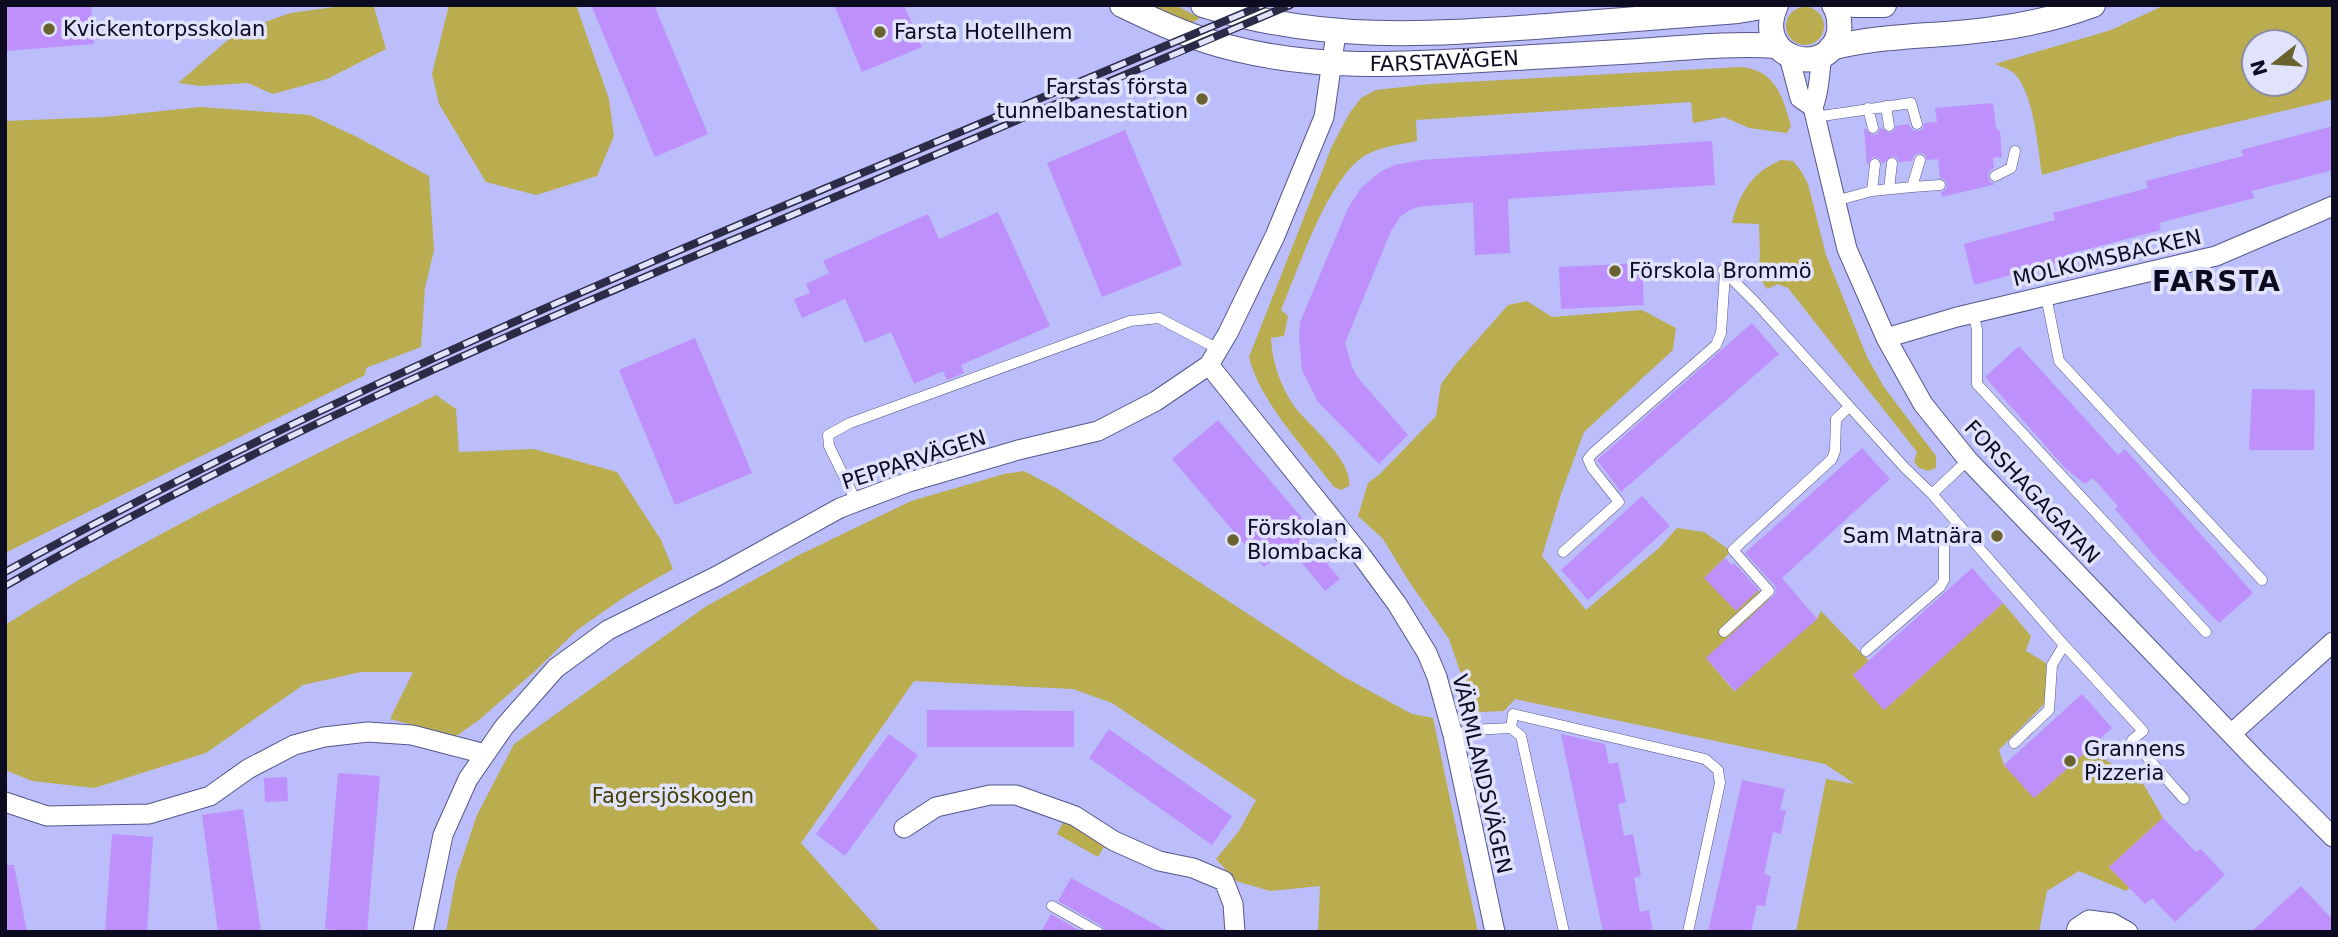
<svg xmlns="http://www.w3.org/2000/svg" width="2338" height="937" font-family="'DejaVu Sans',sans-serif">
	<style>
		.green { fill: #b9ad4f; fill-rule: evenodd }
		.building { fill: #bd90fc }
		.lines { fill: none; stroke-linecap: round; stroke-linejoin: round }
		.service-casing { stroke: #55568a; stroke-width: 11 }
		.minor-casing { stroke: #55568a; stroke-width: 21 }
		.tertiary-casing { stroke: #55568a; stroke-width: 26 }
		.service { stroke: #fff; stroke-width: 10 }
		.minor { stroke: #fff; stroke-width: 19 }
		.tertiary { stroke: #fff; stroke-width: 24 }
		.rail-casing { stroke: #2c2b47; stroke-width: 8 }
		.rail { stroke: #e1e3fc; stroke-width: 5; stroke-dasharray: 16; stroke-linecap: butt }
		.poi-dot { fill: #6a6330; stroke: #e1e3fc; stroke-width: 2.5 }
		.labels { text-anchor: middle; stroke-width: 7; stroke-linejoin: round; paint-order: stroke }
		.poi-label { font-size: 21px; fill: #0c0b20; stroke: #e1e3fc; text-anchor: start }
		.street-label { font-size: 21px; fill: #0c0b20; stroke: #e1e3fc }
		.park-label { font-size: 21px; fill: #474003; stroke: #e1e3fc }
		.district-label { font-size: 28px; font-weight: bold; letter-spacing: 2px; fill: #0c0b20; stroke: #e1e3fc }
	</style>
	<rect width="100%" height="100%" fill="#bbbefa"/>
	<path class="green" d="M449 5H576L609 99 614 136 597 176 536 195 486 182 439 104 432 74Z
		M1153 5H1175L1200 18 1190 24Z
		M2165 5H2333V99L2178 136 2042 175C2037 146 2035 97 2015 74 2010 69 2002 67 1995 64L2111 30ZM2254 42H2296V84H2254Z
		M1786 26a19 19 0 1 1 38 0a19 19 0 1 1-38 0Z
		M335 7H374L386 49 327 79 273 94 248 83 200 86 178 83 236 33 290 13Z
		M1740 67C1775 69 1783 97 1791 126L1787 133 1749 128 1724 117 1693 123 1691 102 1416 120 1417 141C1402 144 1385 146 1370 153 1330 170 1298 270 1281 310L1288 316 1284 336 1271 338C1272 362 1281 387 1294 406 1309 426 1353 460 1349 486L1341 490 1334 487C1306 450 1260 402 1249 357L1332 146 1349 114 1361 98 1376 90 1430 84Z
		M200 107 310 115 357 137 429 176 434 250 425 288 421 347 366 368 365 375 5 553V121L105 117Z
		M1781 160 1793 161 1801 171 1808 184 1826 255 1867 357 1884 387 1936 456V468L1928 471 1919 468 1914 462 1917 452 1788 288 1778 284 1767 289 1757 273 1760 257 1759 224 1732 223C1739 194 1752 172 1781 160Z
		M1527 301 1552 317 1642 310 1676 328 1673 350 1584 432 1561 494 1542 556 1586 610 1659 548 1677 528 1704 532 1731 551 1705 578 1750 583 1771 601 1706 658 1734 691 1817 619 1821 611 1869 661 1853 675 1884 710 2003 603 2031 636 2026 651 2046 663V702L1999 750 2004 765 2034 798 2089 749 2144 785 2163 818 2109 867 2130 888 2126 891 2079 871 2047 891 2039 932H1796L1826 779 1855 784 1825 764 1515 699 1504 711 1481 712 1473 709 1449 639 1410 583 1383 539 1358 516 1368 483 1380 474 1436 416 1441 384 1456 364 1508 305Z
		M436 395 456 409 459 452 534 449 617 472 661 540 673 569 626 596 577 630 535 671 479 720 456 736 390 719 413 672H361L303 685 206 753 94 788 32 781 5 770V625C142 538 290 467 436 395Z
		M1024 471 1058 489 1344 677 1412 714 1433 718 1478 932H1318L1320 886 1270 891 1236 881 1216 859 1239 831 1256 800 1112 703 1073 689 914 681 801 843 881 932H446L456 877 477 815 514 744 705 607 797 556 911 501 1004 474Z
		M1066 817 1108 840 1098 857 1057 834Z"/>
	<path class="building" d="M5 5H91L94 44 5 51Z
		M591 5H654L708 134 655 157Z
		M834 5H904L922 47 862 72Z
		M1993 103 1996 128 2000 131 2002 157 1993 158 1994 168 1989 171 1988 176 1990 182 1996 184 1942 197 1941 192 1946 189 1947 184 1944 179 1940 178 1938 159 1927 160 1925 154 1919 153 1914 155 1912 161 1899 162 1897 158 1892 156 1882 164 1879 158 1873 157 1867 165 1864 128 1872 135 1878 134 1880 127 1889 133 1894 131 1896 126 1909 124 1912 130 1918 131 1923 129 1924 123 1937 122 1935 108Z
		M2333 126V170L2252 191 2254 198 2159 223 2161 230 2069 254 2070 259 1974 285 1964 244 2055 220 2053 213 2148 188 2146 181 2243 156 2241 150Z
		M1125 130 1182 265 1102 297 1047 163Z
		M1712 141 1715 185 1508 199 1510 253 1475 255 1473 202 1418 207 1410 210 1400 217 1391 231 1345 343 1352 367 1359 379 1408 435 1379 464 1318 402 1302 370 1299 338 1300 322 1348 208 1361 188 1380 172 1395 165 1421 160Z
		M998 212 1050 326 961 365 964 373 947 380 943 371 914 384 891 332 865 343 845 299 802 318 794 299 810 293 806 284 829 273 823 261 928 214 939 239Z
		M1642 263 1644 305 1561 309 1559 267Z
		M1752 323 1779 354 1621 492 1597 460Z
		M695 338 752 473 675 505 619 370Z
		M2019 346 2118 455 2125 449 2253 593 2219 623 2153 554 2115 509 2118 506 2093 478 2085 484 2066 469 1985 377Z
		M2252 389 2315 390 2314 450H2249Z
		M1218 420 1310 527 1302 534 1340 579 1325 591 1288 546 1264 567 1172 459Z
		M1862 448 1890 479 1782 578 1817 619 1735 691 1706 658 1776 593 1775 586 1745 553Z
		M1642 496 1670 526 1588 600 1561 570Z
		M1725 558 1732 565 1734 563 1759 590 1736 611 1704 578Z
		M1972 568 2003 603 1884 710 1853 675Z
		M2082 694 2112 728 2034 798 2004 765Z
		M927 710 1074 711V747H927Z
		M1109 729 1232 816 1212 845 1089 758Z
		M889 734 918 755 845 856 816 834Z
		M1561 734 1605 744 1609 764 1618 762 1626 802 1618 804 1624 836 1633 834 1641 876 1634 878 1640 912 1649 910 1653 932H1603Z
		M338 773 380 776 367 932 325 929Z
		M287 777 288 801 265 802 264 778Z
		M1742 780 1785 789 1780 811 1786 810 1781 834 1773 832 1764 874 1771 876 1765 906 1757 905 1751 932H1708Z
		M243 809 261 932H218L202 815Z
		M2163 818 2196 852 2201 849 2225 875 2175 922 2152 898 2145 904 2109 867Z
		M112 834 153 837 147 932H105Z
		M5 865H14L27 932H5Z
		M1071 878 1169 932H1105L1102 926 1058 901Z
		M2301 886 2333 920V932H2251Z
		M1051 914 1082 932H1041Z"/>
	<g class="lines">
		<g class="service-casing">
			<path id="service" d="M1886 106 1889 126
				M1868 108 1873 128
				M1815 117 1911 103 1917 124
				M1995 176 2011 168 2015 151
				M1912 187 1940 185
				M1889 189 1892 163
				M1872 191 1875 164
				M1835 201 1872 191 1912 187 1920 160
				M1723 270 1756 303 1905 468 1932 494 2064 645 2143 731 2132 740 2184 799
				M2046 296 2059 361 2262 580
				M1973 313 1977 329V384L2206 632
				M1932 494 1968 460
				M856 501 829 446 828 435 850 423 1130 321 1159 318 1218 349
				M1563 552 1619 502 1592 468 1588 459 1592 454 1716 345 1721 333 1725 273
				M1724 632 1769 591 1733 550 1832 459 1835 451 1836 419 1849 407
				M1866 651 1940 587 1944 580V537L1958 524
				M1511 728 1513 714 1705 759 1718 770 1720 783 1688 932
				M1453 735 1471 730 1511 728 1521 736 1564 932
				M2014 743 2049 710 2052 665 2064 645
				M1052 906 1098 932"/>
		</g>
		<g class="minor-casing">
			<path id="minor" d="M1789 56 1800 98 1813 107
				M1822 56C1819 73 1820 91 1813 107L1847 249 1886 338 1923 404 1968 460 2258 762 2333 837
				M1886 338 1957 317 2216 256 2333 206
				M1209 365 1361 555 1397 604 1427 653 1437 677 1453 735 1495 932
				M2231 734 2333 642
				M5 802 47 816 149 814 210 796 248 769 294 745 324 737 368 732 412 735 485 754
				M904 828 936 807 990 795H1016L1075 816 1114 841 1159 861 1193 868 1224 881 1233 904 1235 932
				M423 932 443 835 468 779 504 727 556 668 608 630 717 576 840 508 906 483 1018 450 1098 431 1156 401 1209 365 1228 333 1275 236 1324 117 1336 33
				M2076 932 2077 928 2089 920 2112 923 2128 932"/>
		</g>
		<g class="tertiary-casing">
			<g id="tertiary">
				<path id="s1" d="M1122 5C1159 23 1196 40 1236 49 1318 69 1396 65 1480 60 1533 57 1586 54 1639 51 1685 48 1732 43 1777 46"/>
				<path d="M1203 5C1322 42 1425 35 1547 26 1611 21 1675 16 1738 11L1774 5"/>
				<path d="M1776 5C1751 61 1830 80 1839 32 1840 22 1839 13 1834 5"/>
				<path d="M1854 5H1884"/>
				<path d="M1831 48C1884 34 1939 37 1993 29 2027 25 2060 17 2093 5"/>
			</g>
		</g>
		<use href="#service" class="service"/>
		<use href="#minor" class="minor"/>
		<use href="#tertiary" class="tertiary"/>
		<g class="rail-casing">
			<path id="rail" d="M5 572C293 413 595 284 898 158 1020 107 1141 56 1263 5
				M5 586C239 452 486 343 735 239 920 161 1106 84 1290 5"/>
		</g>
		<use href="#rail" class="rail"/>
	</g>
	<g class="poi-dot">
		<circle cx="49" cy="29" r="7"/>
		<circle cx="880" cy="32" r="7"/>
		<circle cx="1202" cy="99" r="7"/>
		<circle cx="1615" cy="271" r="7"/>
		<circle cx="1997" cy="536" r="7"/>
		<circle cx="1233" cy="540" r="7"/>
		<circle cx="2070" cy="761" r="7"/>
	</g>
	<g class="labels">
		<g class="poi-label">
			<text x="63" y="36">Kvickentorpsskolan</text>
			<text x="894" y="39">Farsta Hotellhem</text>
			<text x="1188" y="94" text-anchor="end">Farstas första<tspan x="1188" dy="24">tunnelbanestation</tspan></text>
			<text x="1629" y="278">Förskola Brommö</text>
			<text x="1247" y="535">Förskolan<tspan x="1247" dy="24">Blombacka</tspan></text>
			<text x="1983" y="543" text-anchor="end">Sam Matnära</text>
			<text x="2084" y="756">Grannens<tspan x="2084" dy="24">Pizzeria</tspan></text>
		</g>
		<g class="street-label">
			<text dy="7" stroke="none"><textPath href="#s1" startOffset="332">FARSTAVÄGEN</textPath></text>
			<text transform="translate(2107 258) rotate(-13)" y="7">MOLKOMSBACKEN</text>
			<text transform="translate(914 460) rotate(-18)" y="7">PEPPARVÄGEN</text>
			<text transform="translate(2032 492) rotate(47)" y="7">FORSHAGAGATAN</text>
			<text transform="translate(1482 774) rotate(77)" y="7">VÄRMLANDSVÄGEN</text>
		</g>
		<g class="park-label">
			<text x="673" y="803">Fagersjöskogen</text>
		</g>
		<g class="district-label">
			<text x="2217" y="291">FARSTA</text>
		</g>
	</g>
	<rect width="2338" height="937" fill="none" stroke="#0c0b20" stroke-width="14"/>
	<g transform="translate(2275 63) rotate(253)"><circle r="33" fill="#e1e3fc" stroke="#8c8da4" stroke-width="2"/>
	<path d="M0-5L12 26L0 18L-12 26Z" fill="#6a6330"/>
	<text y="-10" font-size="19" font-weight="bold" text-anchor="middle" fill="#0c0b20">N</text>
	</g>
</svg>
